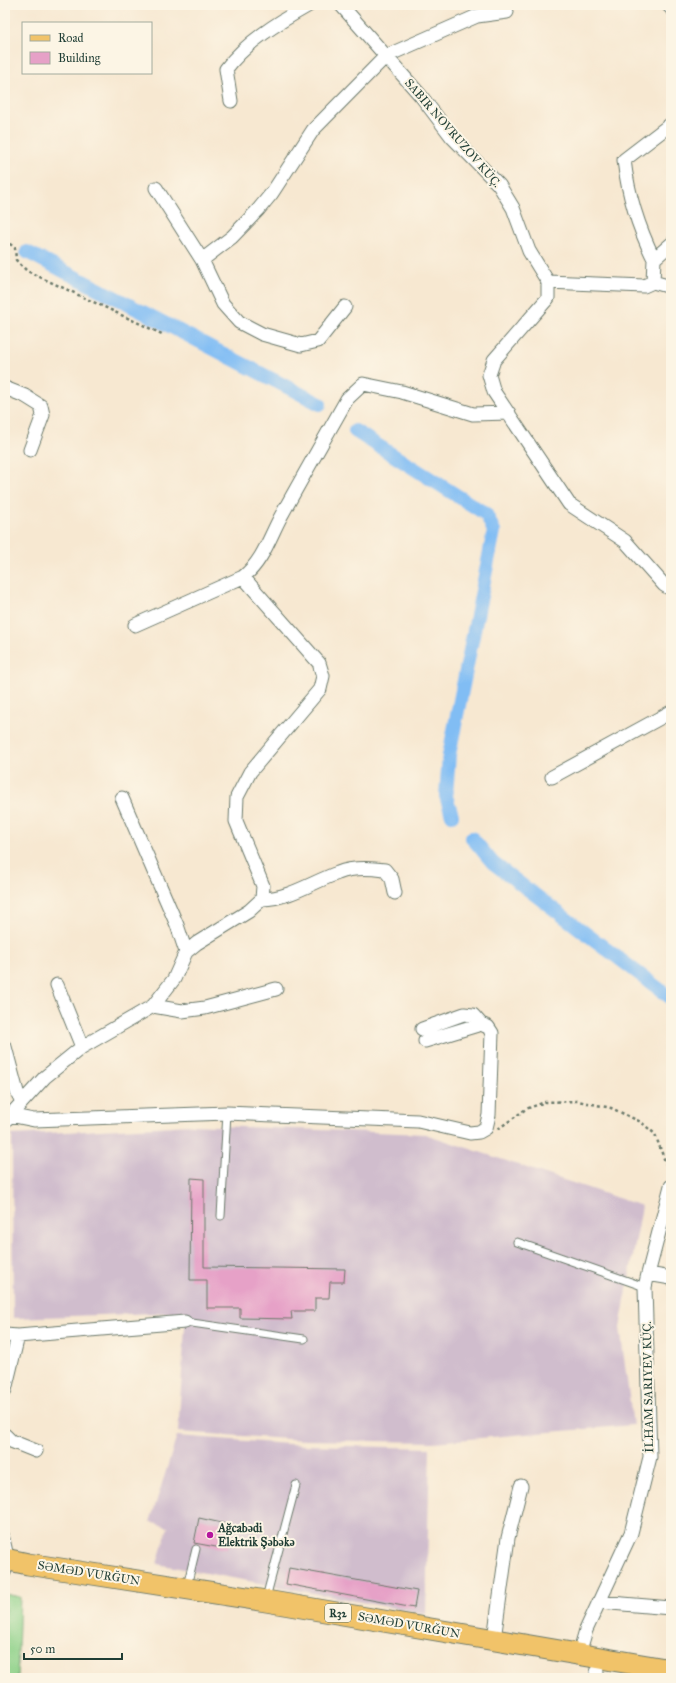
<svg xmlns="http://www.w3.org/2000/svg" width="676" height="1683" font-family="'IM FELL Great Primer',serif">
	<style>
		.industrial { fill: #d0bdcd }
		.green { fill: #8ed189; stroke: #56875e }
		.lines { fill: none; stroke-linecap: round; stroke-linejoin: round }
		.canal { stroke: #81bdf4; stroke-width: 14 }
		.building { fill: #e6a1c7 }
		.lane-casing { stroke: #6b796b; stroke-width: 9 }
		.street-casing { stroke: #6b796b; stroke-width: 15 }
		.primary-casing { stroke: #6b796b; stroke-width: 23 }
		.path { stroke: #6b796b; stroke-width: 2.5; stroke-dasharray: 3 3; stroke-linecap: butt }
		.lane { stroke: #fff; stroke-width: 7 }
		.street { stroke: #fff; stroke-width: 13 }
		.primary { stroke: #f1c369; stroke-width: 21 }
		.poi-dot { fill: #b5179e; stroke: #fcf5e5; stroke-width: 1.5 }
		.labels { text-anchor: middle; stroke-width: 4; stroke-linejoin: round; paint-order: stroke }
		.shield { fill: #fcf5e5; stroke: #617469; stroke-width: 1 }
		.shield-label { font-size: 11px; font-weight: bold; fill: #1f3d34 }
		.street-label { font-size: 12px; fill: #1f3d34; stroke: #fcf5e5 }
		.poi-label { font-size: 12px; font-weight: bold; fill: #1f3d34; stroke: #fcf5e5; text-anchor: start }
	</style>
	<rect width="100%" height="100%" fill="#fcf5e5"/>
	<filter id="ink" filterUnits="userSpaceOnUse"><feTurbulence type="fractalNoise" baseFrequency=".025" numOctaves="2"/><feDisplacementMap in="SourceGraphic" scale="8" xChannelSelector="R" yChannelSelector="G"/><feConvolveMatrix kernelMatrix="1 2 1 2 8 2 1 2 1" color-interpolation-filters="sRGB"/></filter>
	<filter id="wash" filterUnits="userSpaceOnUse"><feTurbulence type="fractalNoise" baseFrequency=".012" numOctaves="4" result="noise"/><feDisplacementMap in="SourceGraphic" scale="16" xChannelSelector="R" yChannelSelector="G"/><feGaussianBlur stdDeviation="0.9" result="paint"/><feColorMatrix in="noise" values="0 0 0 0 0 0 0 0 0 0 0 0 0 0 0 0 0 1.4 0 .05"/><feComposite in="paint" operator="in"/></filter>
	<g filter="url(#wash)">
		<rect width="100%" height="100%" fill="#f7e8d1"/>
		<path class="industrial" d="M191 1125 425 1134 642 1206 620 1328 633 1425 433 1442 305 1440 178 1432 186 1312 13 1318 12 1135Z
			M177 1436 304 1445 430 1448 426 1614 157 1564 168 1527 150 1522Z"/>
		<path class="green" d="M5 1594 20 1597 17 1678H5Z"/>
		<g class="lines">
			<path class="canal" d="M27 252 320 404
				M355 431 486 514 494 531 449 755 446 796 452 815
				M472 838 493 863 671 998"/>
		</g>
		<g id="blocks">
			<path class="building" d="M191 1178 204 1179V1267L345 1269 344 1282H330L329 1298H315V1311H291L292 1319 240 1318V1308H207V1280H190Z
				M199 1518 231 1525 227 1549 194 1543Z
				M289 1568 417 1591 414 1608 286 1584Z"/>
		</g>
	</g>
	<g filter="url(#ink)">
		<use href="#blocks" fill-opacity="0" stroke="#6b796b" stroke-width="1"/>
		<g class="lines">
			<g class="lane-casing">
				<path id="lane" d="M221 1216 227 1113
					M517 1242 645 1287
					M185 1322 304 1339
					M5 1534 11 1561 7 1573
					M187 1586 196 1549
					M266 1598 296 1485"/>
			</g>
			<g class="street-casing">
				<path id="street" d="M341 5 421 96 452 137 499 185 513 208 529 251 548 282V298L494 360 489 375 494 392 569 504 625 541 664 585 671 589
					M668 5 671 8
					M231 101 226 69C246 42 279 22 309 5
					M156 188 202 260 223 304 239 322 262 334 301 345 318 341 345 307
					M654 259C639 229 628 194 624 160L671 124
					M202 260 232 237 258 210 272 193 313 130 386 56 477 16 507 12
					M548 282 644 286 653 282 654 259 671 244
					M653 282 671 287
					M5 388 25 396 41 406 43 415 30 450
					M135 625 243 577C262 562 269 539 280 518 302 478 325 438 347 399L363 384 402 392 473 414 509 413
					M552 777 671 712
					M122 798 177 925 186 952
					M262 899C291 898 312 882 338 873 352 867 370 868 385 870L392 879 395 893
					M57 985 82 1047
					M153 1006 182 1011 205 1008 276 989
					M422 1029 464 1014 473 1015 481 1024
					M5 1047 17 1092 22 1101
					M9 1115 34 1120 227 1113 418 1121 470 1133 479 1132 486 1128 489 1115 492 1033 488 1027 481 1024 425 1041
					M5 1121 45 1077 82 1047 153 1006 174 979 186 952 197 943 249 911 262 899 263 886 236 821 237 797 250 772 320 689 323 676 319 663 243 577
					M648 1274 671 1186
					M5 1335 18 1336 185 1322
					M5 1390 18 1336
					M5 1435 11 1441 36 1451
					M599 1602 671 1608
					M494 1639 508 1538 521 1486
					M579 1654 586 1630 631 1533 650 1457 645 1287 648 1274 671 1278
					M596 1678 597 1672"/>
			</g>
			<g class="primary-casing">
				<path id="primary" d="M5 1559 28 1564 266 1601 671 1670"/>
			</g>
			<path class="path" d="M5 240 15 248 16 260 27 271 162 334
				M498 1129 526 1109 545 1102 578 1101 611 1108 641 1122 655 1134 670 1175"/>
			<use href="#lane" class="lane"/>
			<use href="#street" class="street"/>
			<use href="#primary" class="primary"/>
		</g>
	</g>
	<circle class="poi-dot" cx="210" cy="1535" r="4"/>
	<g class="labels">
		<rect class="shield" x="325" y="1604" width="26" height="18" rx="3"/>
		<g class="shield-label">
			<text x="338" y="1617">R32</text>
		</g>
		<g class="street-label">
			<text transform="translate(453 133) rotate(49)" y="4">SABIR NOVRUZOV KÜÇ.</text>
			<text transform="translate(648 1387) rotate(-91)" y="4">İLHAM SARIYEV KÜÇ.</text>
			<text transform="translate(89 1573) rotate(9)" y="4">SƏMƏD VURĞUN</text>
			<text transform="translate(409 1625) rotate(10)" y="4">SƏMƏD VURĞUN</text>
		</g>
		<g class="poi-label">
			<text x="218" y="1532">Ağcabədi<tspan x="218" dy="14">Elektrik Şəbəkə</tspan></text>
		</g>
	</g>
	<rect width="676" height="1683" fill="none" stroke="#fcf5e5" stroke-width="20"/>
	<rect x="22" y="22" width="130" height="52" fill="#fcf5e5" stroke="#a4ab9e"/>
	<rect x="30" y="35" width="20" height="6" fill="#f1c369" stroke="#a4ab9e"/>
	<text x="58" y="42" font-size="12" fill="#1f3d34">Road</text>
	<rect x="30" y="52" width="20" height="12" fill="#e6a1c7" stroke="#a4ab9e"/>
	<text x="58" y="62" font-size="12" fill="#1f3d34">Building</text>
	<path d="M24 1653v6h98v-6" fill="none" stroke="#1f3d34" stroke-width="2"/>
	<text x="30" y="1653" font-size="12" fill="#1f3d34" stroke="#fcf5e5" stroke-width="3" paint-order="stroke">50 m</text>
</svg>
